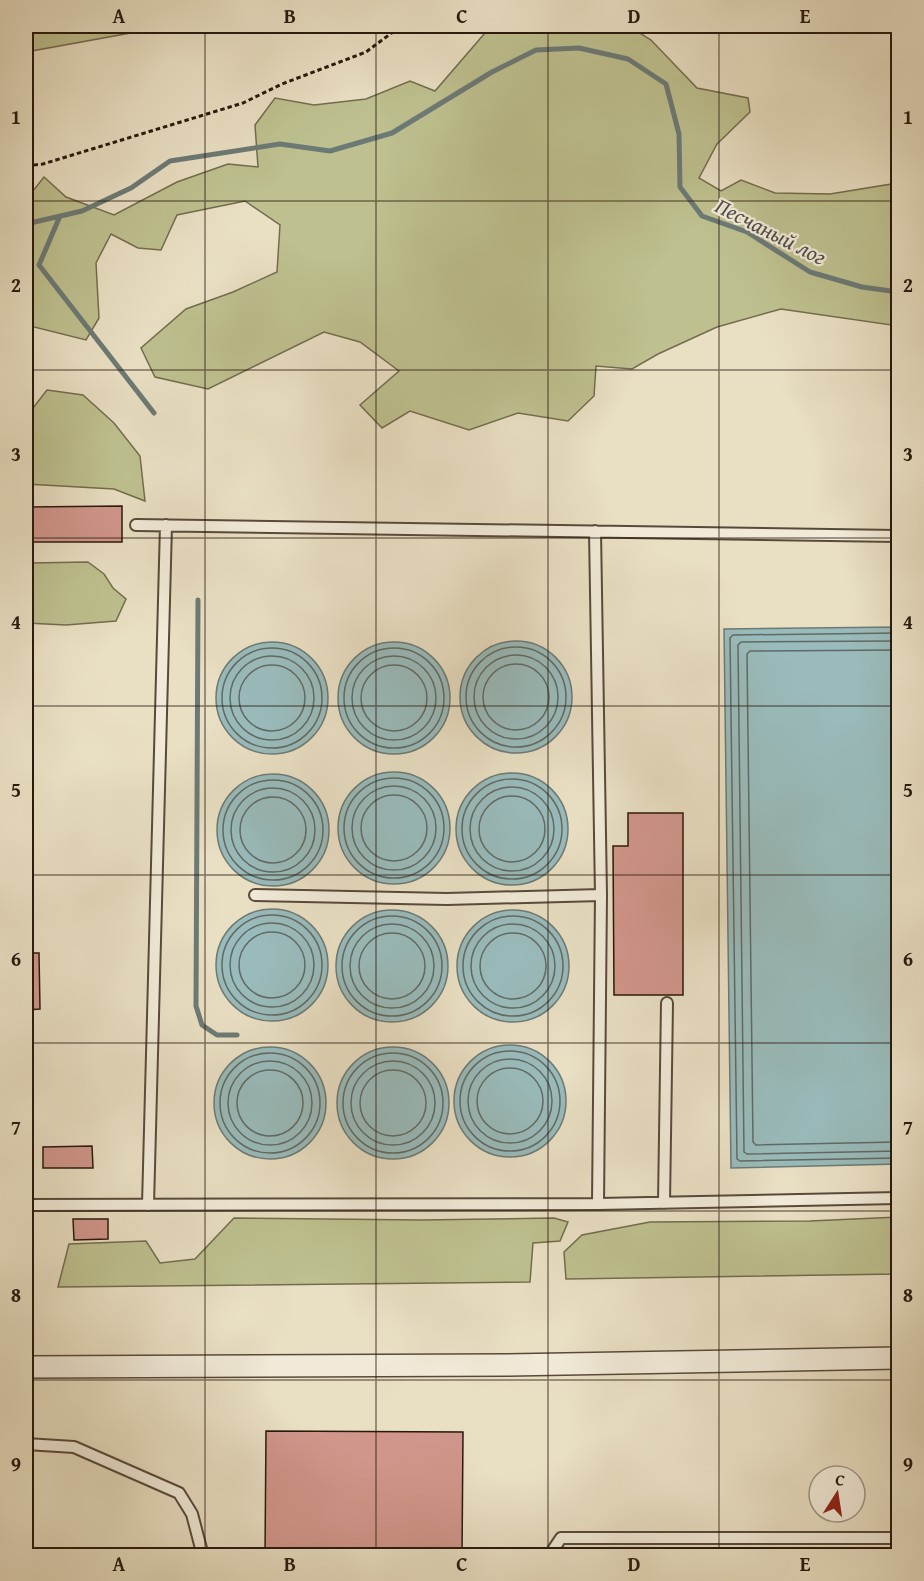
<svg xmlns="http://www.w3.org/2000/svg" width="924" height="1581" font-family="'Gentium Book Plus',serif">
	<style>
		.green { fill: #bec08f; stroke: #736c4e; stroke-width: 1.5 }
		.water { fill: #9bb; stroke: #6c7a75; stroke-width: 1.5 }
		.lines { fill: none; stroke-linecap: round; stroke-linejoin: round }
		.shore { stroke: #606a64; stroke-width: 1.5 }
		.stream { stroke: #6c7a75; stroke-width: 5 }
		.building { fill: #d1968b; stroke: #28180d; stroke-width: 1.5 }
		.service-casing { stroke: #584a3a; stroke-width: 14 }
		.minor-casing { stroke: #584a3a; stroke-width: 24 }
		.path { stroke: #28180d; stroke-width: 3; stroke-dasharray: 4.5 3; stroke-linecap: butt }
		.service { stroke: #f1ead8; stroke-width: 10 }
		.minor { stroke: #f1ead8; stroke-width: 21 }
		.grid { fill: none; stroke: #28180d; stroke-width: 1.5; stroke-opacity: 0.55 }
		.labels { text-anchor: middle; stroke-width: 4.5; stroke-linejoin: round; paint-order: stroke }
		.water-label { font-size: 22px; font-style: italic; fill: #50514a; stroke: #f1ead8 }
		.neatline { fill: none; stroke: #28180d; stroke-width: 2 }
		.grid-label { font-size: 20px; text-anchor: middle; font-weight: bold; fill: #28180d }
	</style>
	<rect width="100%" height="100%" fill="#e9dfc3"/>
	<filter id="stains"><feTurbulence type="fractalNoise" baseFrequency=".00333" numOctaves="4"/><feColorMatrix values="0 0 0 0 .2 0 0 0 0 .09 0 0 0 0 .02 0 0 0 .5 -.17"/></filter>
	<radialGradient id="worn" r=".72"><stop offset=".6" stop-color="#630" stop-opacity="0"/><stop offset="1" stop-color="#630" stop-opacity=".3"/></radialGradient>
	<path class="green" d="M26 26H169L26 52Z
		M491 26H629L651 40 697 88 748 98 750 112 717 144 699 178 721 191 741 180 775 193 830 194 898 183V326L781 309 717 327 658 354 632 369 596 366 594 396 568 421 518 413 469 430 410 411 382 428 360 405 399 371 360 342 324 332 208 389 155 377 141 348 186 309 233 292 277 272 280 225 245 201 177 215 161 250 138 248 111 234 96 263 99 318 86 340 26 325V205L28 197 44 177 66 197 114 215 177 182 228 164 258 167 255 125 275 98 314 105 366 99 410 81 435 91Z
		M47 390 83 395 114 423 140 456 145 501 114 489 26 484V417Z
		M88 562 104 574 113 588 126 599 116 621 66 625 26 623V567L29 563Z
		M898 1217V1274L566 1279 564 1252 582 1235 650 1222 810 1221Z
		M234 1218 421 1220 554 1218 568 1222 560 1241 533 1243 530 1282 58 1287 69 1244 146 1241 160 1263 195 1259Z"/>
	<path class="water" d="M898 627V1164L731 1168 724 629Z
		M460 697a56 56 0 1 1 112 0a56 56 0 1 1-112 0Z
		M216 698a56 56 0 1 1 112 0a56 56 0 1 1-112 0Z
		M338 698a56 56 0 1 1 112 0a56 56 0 1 1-112 0Z
		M338 828a56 56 0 1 1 112 0a56 56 0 1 1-112 0Z
		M456 829a56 56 0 1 1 112 0a56 56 0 1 1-112 0Z
		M217 830a56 56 0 1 1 112 0a56 56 0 1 1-112 0Z
		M216 965a56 56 0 1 1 112 0a56 56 0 1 1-112 0Z
		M336 966a56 56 0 1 1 112 0a56 56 0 1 1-112 0Z
		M457 966a56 56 0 1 1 112 0a56 56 0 1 1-112 0Z
		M454 1101a56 56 0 1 1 112 0a56 56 0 1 1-112 0Z
		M337 1103a56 56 0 1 1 112 0a56 56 0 1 1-112 0Z
		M214 1103a56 56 0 1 1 112 0a56 56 0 1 1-112 0Z"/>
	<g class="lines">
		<path class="shore" d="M898 633 733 635 730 638 737 1159 740 1161 898 1158
			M898 641 741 642 738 645 744 1152 747 1154 898 1151
			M466 697a50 50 0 1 1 100 0a50 50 0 1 1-100 0Z
			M222 698a50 50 0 1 1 100 0a50 50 0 1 1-100 0Z
			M344 698a50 50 0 1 1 100 0a50 50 0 1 1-100 0Z
			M898 650 750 651 747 654 753 1142 756 1145 898 1142
			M474 697a42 42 0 1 1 84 0a42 42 0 1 1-84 0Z
			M230 698a42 42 0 1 1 84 0a42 42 0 1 1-84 0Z
			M352 698a42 42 0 1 1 84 0a42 42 0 1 1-84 0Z
			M483 697a33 33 0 1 1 66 0a33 33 0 1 1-66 0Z
			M239 698a33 33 0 1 1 66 0a33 33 0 1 1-66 0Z
			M361 698a33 33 0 1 1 66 0a33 33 0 1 1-66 0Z
			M344 828a50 50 0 1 1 100 0a50 50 0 1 1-100 0Z
			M462 829a50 50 0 1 1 100 0a50 50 0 1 1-100 0Z
			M223 830a50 50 0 1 1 100 0a50 50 0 1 1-100 0Z
			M352 828a42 42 0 1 1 84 0a42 42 0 1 1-84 0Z
			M470 829a42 42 0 1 1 84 0a42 42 0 1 1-84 0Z
			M231 830a42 42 0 1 1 84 0a42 42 0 1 1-84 0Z
			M361 828a33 33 0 1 1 66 0a33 33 0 1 1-66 0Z
			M479 829a33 33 0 1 1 66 0a33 33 0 1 1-66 0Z
			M240 830a33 33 0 1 1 66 0a33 33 0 1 1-66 0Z
			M222 965a50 50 0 1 1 100 0a50 50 0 1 1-100 0Z
			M342 966a50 50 0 1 1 100 0a50 50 0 1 1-100 0Z
			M463 966a50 50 0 1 1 100 0a50 50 0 1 1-100 0Z
			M230 965a42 42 0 1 1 84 0a42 42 0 1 1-84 0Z
			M350 966a42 42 0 1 1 84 0a42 42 0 1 1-84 0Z
			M471 966a42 42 0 1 1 84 0a42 42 0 1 1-84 0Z
			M239 965a33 33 0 1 1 66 0a33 33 0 1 1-66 0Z
			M359 966a33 33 0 1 1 66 0a33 33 0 1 1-66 0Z
			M480 966a33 33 0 1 1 66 0a33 33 0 1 1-66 0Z
			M460 1101a50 50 0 1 1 100 0a50 50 0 1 1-100 0Z
			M343 1103a50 50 0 1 1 100 0a50 50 0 1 1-100 0Z
			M220 1103a50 50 0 1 1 100 0a50 50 0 1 1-100 0Z
			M468 1101a42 42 0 1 1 84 0a42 42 0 1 1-84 0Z
			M351 1103a42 42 0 1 1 84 0a42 42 0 1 1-84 0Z
			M228 1103a42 42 0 1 1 84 0a42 42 0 1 1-84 0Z
			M477 1101a33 33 0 1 1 66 0a33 33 0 1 1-66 0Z
			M360 1103a33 33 0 1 1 66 0a33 33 0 1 1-66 0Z
			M237 1103a33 33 0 1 1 66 0a33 33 0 1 1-66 0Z"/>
		<path class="stream" d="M60 216 39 265 154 413
			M26 224 82 211 131 188 170 161 280 144 330 151 392 133 492 72 536 50 579 48 628 59 666 84 679 134 680 187 702 216 747 232 810 272 862 287 898 292
			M198 600 196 1006 202 1025 217 1035H237"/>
	</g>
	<path class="building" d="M122 506V542H26V507Z
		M628 813H683V995H614L613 846H628Z
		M26 953H39L40 1009 26 1010Z
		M92 1146 93 1168H43V1147Z
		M73 1219H108V1239L74 1240Z
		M266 1431 463 1432 462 1556H265Z"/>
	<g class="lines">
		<g class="service-casing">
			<path id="service" d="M136 525 898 536
				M595 531 601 895 598 1204
				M255 895 447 899 601 895
				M664 1203 667 1003
				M26 1205 598 1204 898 1198
				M148 1205 166 525
				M26 1444 74 1447 179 1493 192 1514 203 1556
				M549 1556 561 1538H898"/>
		</g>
		<g class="minor-casing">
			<path id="minor" d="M26 1367 506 1365 898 1358"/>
		</g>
		<path class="path" d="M26 166 43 164 243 103 282 84 366 52 401 26"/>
		<use href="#service" class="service"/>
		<use href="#minor" class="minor"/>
	</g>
	<path class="grid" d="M205 26V1556M376 26V1556M548 26V1556M719 26V1556M26 201H898M26 370H898M26 538H898M26 706H898M26 875H898M26 1043H898M26 1211H898M26 1380H898"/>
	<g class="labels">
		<g class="water-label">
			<text transform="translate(771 231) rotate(27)" y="8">Песчаный лог</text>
		</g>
	</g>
	<rect width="924" height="1581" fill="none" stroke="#e9dfc3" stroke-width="66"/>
	<g transform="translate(837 1494) rotate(12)"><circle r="28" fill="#f1ead8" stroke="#a19687" stroke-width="1.5"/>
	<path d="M0-4.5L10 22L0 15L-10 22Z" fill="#8f2418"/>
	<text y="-9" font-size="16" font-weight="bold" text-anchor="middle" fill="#28180d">С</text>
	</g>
	<rect x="33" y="33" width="858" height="1515" class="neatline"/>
	<g class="grid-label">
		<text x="119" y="23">A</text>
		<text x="290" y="23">B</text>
		<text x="462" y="23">C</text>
		<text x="634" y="23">D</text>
		<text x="805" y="23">E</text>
		<text x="16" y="124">1</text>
		<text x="908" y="124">1</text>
		<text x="16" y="292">2</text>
		<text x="908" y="292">2</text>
		<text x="16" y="461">3</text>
		<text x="908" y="461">3</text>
		<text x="16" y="629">4</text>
		<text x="908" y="629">4</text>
		<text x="16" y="797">5</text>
		<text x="908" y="797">5</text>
		<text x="16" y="966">6</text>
		<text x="908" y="966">6</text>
		<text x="16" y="1134">7</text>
		<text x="908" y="1134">7</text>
		<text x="16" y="1302">8</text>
		<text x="908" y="1302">8</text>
		<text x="16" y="1471">9</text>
		<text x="908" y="1471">9</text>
		<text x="119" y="1571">A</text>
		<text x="290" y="1571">B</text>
		<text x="462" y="1571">C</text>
		<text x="634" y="1571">D</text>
		<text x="805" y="1571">E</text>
	</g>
	<rect width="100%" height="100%" filter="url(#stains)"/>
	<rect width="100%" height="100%" fill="url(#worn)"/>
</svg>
